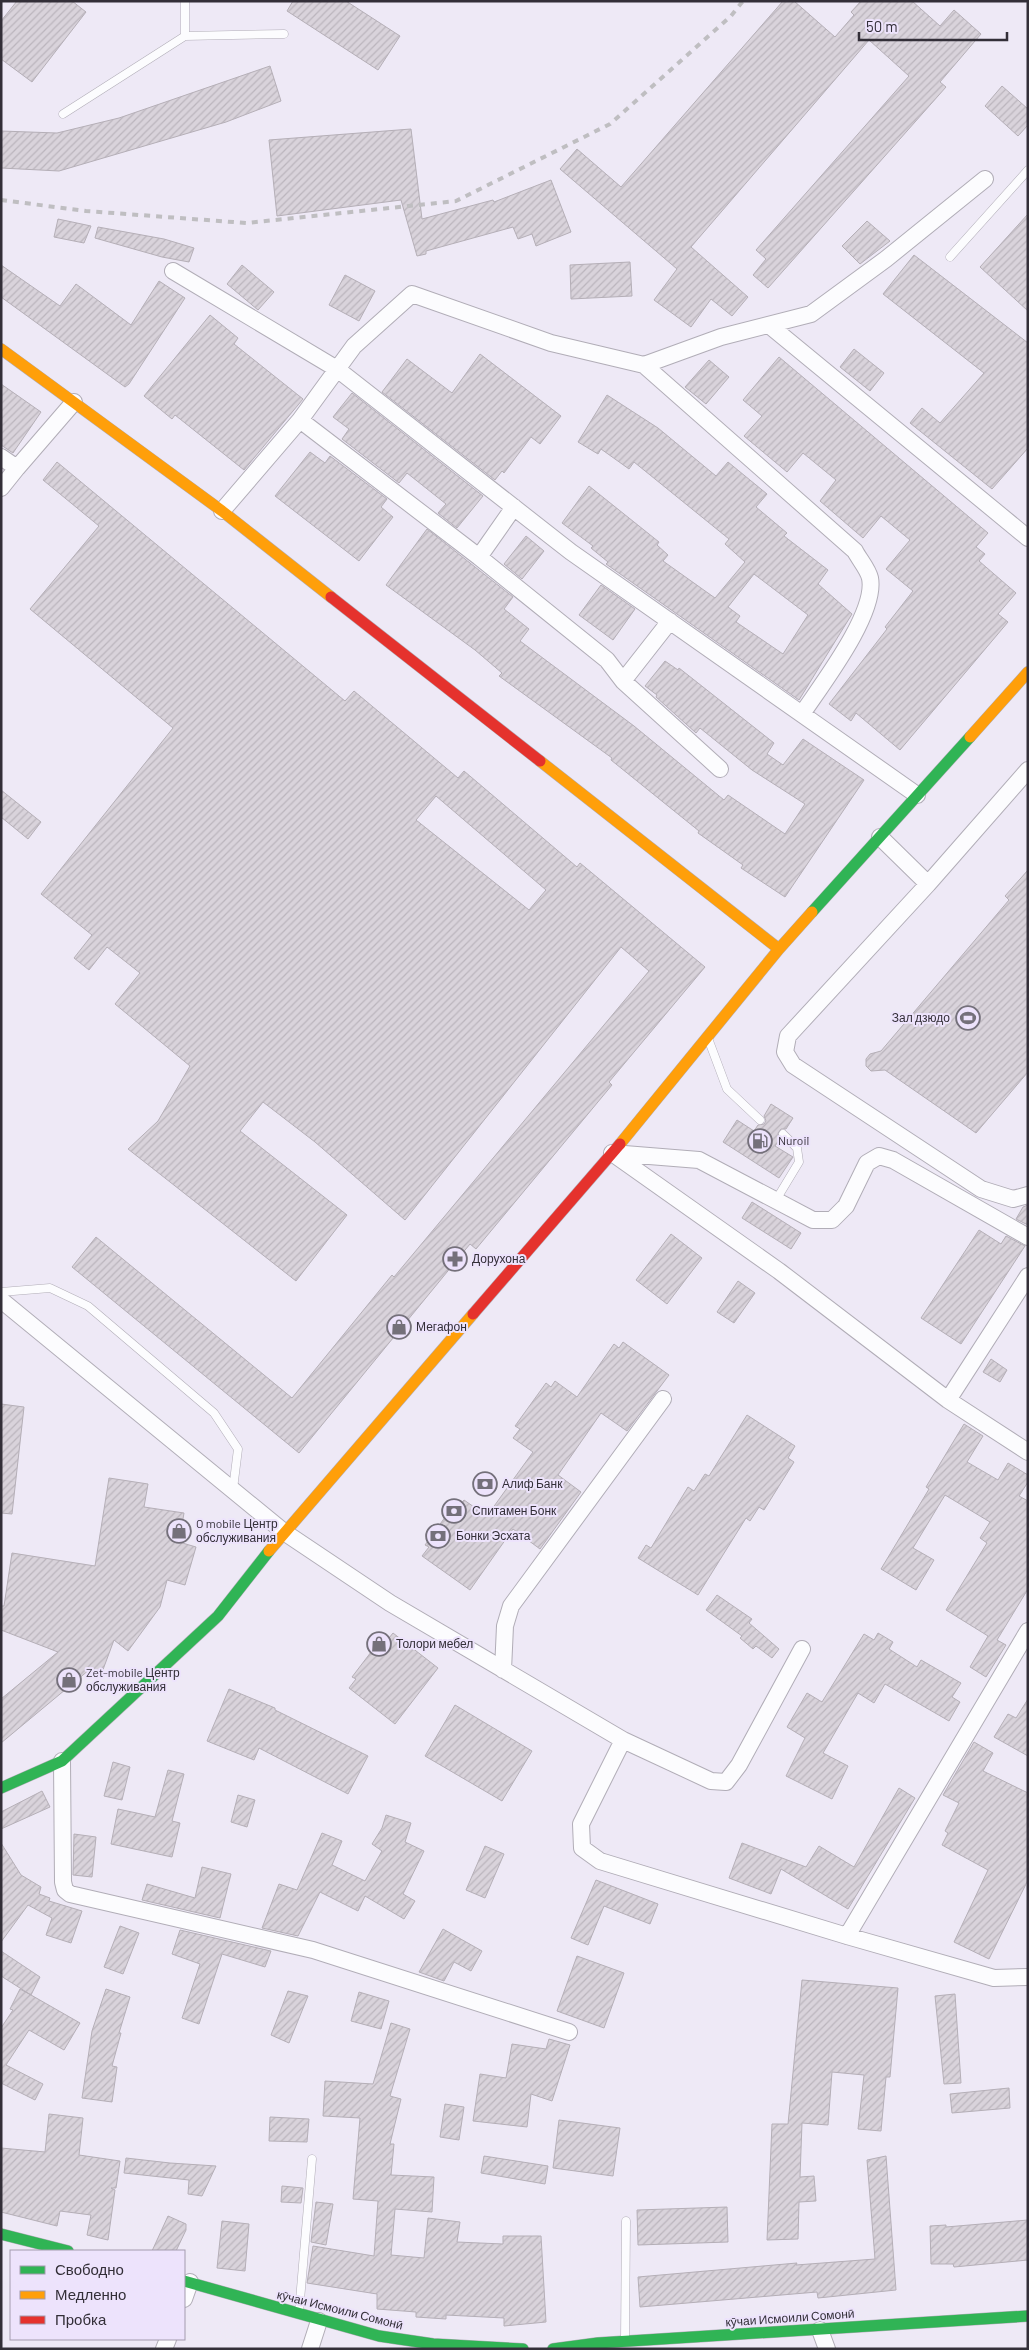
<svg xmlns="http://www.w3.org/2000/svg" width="1029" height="2350" font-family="Barlow,sans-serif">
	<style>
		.building { fill: url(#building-hatch); stroke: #b5afb7; fill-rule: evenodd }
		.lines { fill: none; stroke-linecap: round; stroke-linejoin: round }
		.lane-casing { stroke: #b1adb7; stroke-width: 9 }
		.street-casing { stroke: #b1adb7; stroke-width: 18 }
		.fast-casing { stroke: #b1adb7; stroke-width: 12 }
		.slow-casing { stroke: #b1adb7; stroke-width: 12 }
		.jam-casing { stroke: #b1adb7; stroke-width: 12 }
		.lane { stroke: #fcfcfe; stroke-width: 8 }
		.street { stroke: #fcfcfe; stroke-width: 16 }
		.fast { stroke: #30b455; stroke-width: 11 }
		.slow { stroke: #ff9f0a; stroke-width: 11 }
		.jam { stroke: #e5322d; stroke-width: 11 }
		.rail { stroke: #bfbec1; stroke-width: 4; stroke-dasharray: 6 6; stroke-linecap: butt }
		.labels { text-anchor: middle; stroke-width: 4; stroke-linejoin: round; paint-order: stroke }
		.poi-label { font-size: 12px; fill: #332f38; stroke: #ede3fc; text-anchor: start }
		.street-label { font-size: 12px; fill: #332f38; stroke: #ede3fc }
	</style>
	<defs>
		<pattern id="building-hatch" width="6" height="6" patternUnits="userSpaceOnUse" patternTransform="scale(1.25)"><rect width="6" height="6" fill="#d9d3db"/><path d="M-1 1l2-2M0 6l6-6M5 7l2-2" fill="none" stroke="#bbb5bd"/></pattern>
	</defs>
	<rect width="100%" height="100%" fill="#eee9f6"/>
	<path class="building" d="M17 1H72L86 12 32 82 1 59V21Z
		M293 1H346L400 36 378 70 287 11Z
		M783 1H794L835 37 854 15 851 12 861 1H912L940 26 954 10 981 34 940 82 946 87 768 288 753 275 766 259 756 250 909 76 869 40 691 247 748 297 732 316 711 299 691 327 654 300 677 269 560 169 577 149 621 187Z
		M270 66 281 101 226 122 59 171 1 168V131L57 133 119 118Z
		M1002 86 1028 109V125L1018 136 985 106Z
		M411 129 422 219 493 200 494 202 551 180 571 232 536 246 532 234 518 239 513 227 426 251V254L417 256 401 200 277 216 269 140Z
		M1028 214V311L980 267Z
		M58 219 91 226 84 243 54 237Z
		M867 221 890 241 860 264 842 246Z
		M98 227 164 239 194 248 189 262 162 257 95 238Z
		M914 255 1028 343V448L992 489 910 423 922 408 940 423 984 373 883 294Z
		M630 262 632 296 571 299 570 265Z
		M1 265 60 306 76 284 131 325 159 281 185 298 129 384 125 387 1 297Z
		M242 265 274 292 258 310 227 284Z
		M345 275 375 291 359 321 329 305Z
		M210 315 238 338 234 344 303 399 244 470 175 415 172 419 144 396Z
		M854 349 884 373 870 391 840 367Z
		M480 354 561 416 540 444 531 437 504 473 502 471 495 480 382 392 407 359 452 393Z
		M779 357 988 533 976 547 985 554 979 561 1016 593 998 614 1008 622 900 750 856 713 851 721 829 704 887 629 885 627 913 591 886 569 910 540 881 516 863 538 820 501 836 480 803 453 787 472 744 436 762 416 743 400Z
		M709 360 729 377 706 404 685 387Z
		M1 384 41 412 13 453 1 445Z
		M352 393 483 496 457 528 438 513 446 504 407 473 399 483 342 439 349 429 333 417Z
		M607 395 658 428 716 476 728 462 767 494 756 507 787 533 784 536 828 570 818 584 852 614 799 700 606 564 608 562 591 548 593 546 562 523 589 486 659 542 657 545 668 555 663 561 715 598 745 562 725 544 729 539 634 462 629 469 601 449 598 454 578 442ZM754 574 808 615 783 654 736 622 740 616 728 607Z
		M310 452 325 463 330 456 387 499 381 507 393 517 359 561 275 496Z
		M57 462 345 701 354 691 458 778 464 771 577 867 580 863 705 967 609 1082 612 1085 476 1249 470 1244 299 1453 72 1267 96 1237 292 1398 392 1275 394 1277 649 971 621 947 405 1220 315 1142 263 1102 240 1131 347 1215 296 1281 128 1149 158 1121 190 1066 115 1004 140 973 107 947 89 970 74 958 92 935 41 894 173 728 30 609 99 526 43 480ZM436 796 546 890 529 910 416 820Z
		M427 529 513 597 504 609 529 629 520 641 634 726 724 800 728 795 785 834 805 804 752 770 700 728 696 733 656 697 657 695 645 686 665 661 678 670 679 668 774 743 767 754 783 765 803 739 864 780 785 897 741 868 743 865 698 833 699 831 611 760 612 758 499 676 502 673 475 650 386 585Z
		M526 536 544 551 522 579 504 564Z
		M601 585 635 609 613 640 579 615Z
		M1 790 41 822 28 839 1 817Z
		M1028 870V1072L976 1133 885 1070 871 1071 866 1066V1059L870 1054 881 1051 1009 900 1005 896Z
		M771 1104 793 1118 786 1129H781L778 1133 780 1139 775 1146 793 1157 779 1178 723 1142 737 1120 754 1131 758 1125 764 1124 766 1121 764 1116Z
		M752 1202 801 1233 791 1249 742 1218Z
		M1028 1205V1225L1016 1219 1023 1207Z
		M979 1230 1001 1244 1006 1236 1025 1246 961 1344 921 1318Z
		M671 1234 702 1258 667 1304 636 1280Z
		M738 1281 755 1293 734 1323 717 1312Z
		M623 1342 669 1375 627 1431 601 1413 558 1475 581 1492 540 1549 513 1529 470 1590 422 1556 429 1547 425 1545 456 1502 460 1505 464 1500 487 1516 533 1452 513 1438 520 1429 515 1426 546 1383 551 1387 555 1381 577 1397 614 1344 619 1348Z
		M991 1359 1007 1370 1000 1382 983 1372Z
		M1 1404 24 1407 12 1514 1 1513Z
		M747 1415 795 1446 788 1458 794 1462 764 1510 759 1507 750 1521 746 1518 698 1595 638 1558 646 1545 651 1548 688 1487 694 1491 705 1474 709 1476Z
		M964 1424 983 1436 967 1462 998 1480 1008 1463 1028 1475V1482L1019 1496 1028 1501V1589L997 1640 1006 1645 986 1677 970 1667 988 1636 946 1610 987 1543 980 1538 990 1522 945 1495 913 1548 934 1560 916 1590 881 1569 929 1489 926 1487Z
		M109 1478 148 1484 144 1507 184 1513 179 1542 196 1547 185 1585 167 1580 160 1607 128 1651 114 1640 101 1675 89 1670 1 1743V1699L58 1652 1 1630V1606H4L12 1553 95 1566Z
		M717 1595 752 1619 749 1623 779 1649 772 1658 756 1646 753 1649 740 1638 742 1636 706 1610Z
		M393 1633 438 1668 395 1724 349 1688 356 1679 352 1677 384 1635 389 1638Z
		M878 1633 893 1642 889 1649 917 1667 921 1660 961 1683 952 1697 960 1702 949 1721 885 1684 874 1703 858 1693 823 1753 848 1766 832 1799 786 1776 805 1738 787 1727 807 1693 822 1702 864 1634 874 1640Z
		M229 1689 275 1708V1710L368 1756 348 1794 259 1748 254 1760 207 1741Z
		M1028 1699V1756L994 1737 1008 1714 1016 1718Z
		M455 1705 532 1751 502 1801 425 1756Z
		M974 1742 993 1753 983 1771 1028 1793V1880L989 1959 954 1942 988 1870 942 1845 948 1833 945 1831 959 1803 943 1795Z
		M113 1762 130 1767 122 1800 104 1796Z
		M168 1770 184 1774 172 1821 180 1823 172 1857 111 1844 118 1809 155 1817Z
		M899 1788 915 1798 848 1909 781 1869 771 1894 729 1878 742 1843 806 1867 819 1846 854 1867Z
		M42 1791 50 1807 1 1829V1812Z
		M238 1795 255 1800 247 1827 231 1822Z
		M386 1815 411 1823 405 1842 424 1851 403 1894 415 1901 404 1919 365 1896 358 1911 320 1892 298 1936 262 1928 279 1884 297 1890 322 1833 342 1841 332 1865 365 1881 382 1851 372 1844 382 1828Z
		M74 1834 96 1837 92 1877 73 1875Z
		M1 1843 21 1875 41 1887 39 1894 50 1898 49 1901 82 1911 71 1943 46 1935 52 1918 28 1905 1 1942Z
		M485 1846 504 1854 485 1898 466 1890Z
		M202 1867 231 1874 220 1918 142 1900 147 1884 195 1898Z
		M596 1880 658 1904 650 1924 604 1906 588 1945 571 1938Z
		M120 1926 139 1933 123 1974 104 1967Z
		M443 1929 482 1951 471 1971 454 1962 444 1981 419 1972Z
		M180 1930 271 1951 265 1967 222 1954 199 2024 182 2018 200 1964 172 1954Z
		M1 1951 40 1977 31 1995 80 2023 64 2050 29 2030 6 2065 43 2084 35 2100 1 2083V2028L13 2010 10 2009 20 1989 31 1995 1 1976Z
		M577 1956 624 1973 604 2028 557 2011Z
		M802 1980 898 1988 890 2077H886L881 2131 858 2129 864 2075 832 2072 828 2125 802 2123 800 2177 814 2176 816 2201 799 2202 798 2239 767 2240 772 2124H788Z
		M106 1989 130 1997 119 2033H121L112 2066 117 2067 112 2102 82 2098 92 2031Z
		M288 1991 308 1996 289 2043 271 2035Z
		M359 1992 389 2001 381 2029 351 2021Z
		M955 1994 961 2083 944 2084 935 1996Z
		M391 2023 410 2029 390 2096 401 2099 390 2144H394L391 2175 434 2177 432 2212 395 2209 391 2255 424 2258 428 2218 460 2222 457 2242 503 2244V2236H541L546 2322 504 2326V2318L446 2315V2319L416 2317V2312L377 2309V2294L307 2283 313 2246 374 2256 378 2201 353 2199 360 2118 323 2116 325 2081 373 2084Z
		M549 2039 570 2045 552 2101 531 2094 527 2127 473 2121 480 2074 506 2078 512 2044 546 2049Z
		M1009 2088 1010 2108 952 2113 950 2094Z
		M445 2104 464 2107 459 2140 440 2137Z
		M49 2114 83 2118 79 2155 120 2161 116 2188H111L115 2190 108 2240 87 2235 91 2215 60 2211 57 2226 1 2212V2148L45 2152Z
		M270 2117 309 2119 307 2142 269 2141Z
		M559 2120 620 2128 613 2176 553 2168Z
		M484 2156 548 2166 545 2184 481 2173Z
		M886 2156 896 2290 818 2298 817 2292 640 2307 638 2277 797 2263 796 2265 875 2259 867 2160Z
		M126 2158 170 2163 216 2166 202 2196 188 2194 189 2180 124 2173Z
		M282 2186 303 2188 301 2203 281 2202Z
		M316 2202 333 2204 326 2245 311 2242Z
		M727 2207 728 2242 638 2245 637 2210Z
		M168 2216 186 2224V2230L176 2251H152Z
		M1028 2220V2260L954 2267 953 2264H931L930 2226 946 2225V2227Z
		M222 2221 249 2224 245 2271 217 2268Z"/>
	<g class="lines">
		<g class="lane-casing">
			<path id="lane" d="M185 36 284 34
				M63 114 185 36V1
				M950 257 1028 170
				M709 1041 727 1089 760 1120
				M776 1200 799 1162 797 1148 783 1134
				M1 1292 50 1288 88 1306 214 1413 238 1449 233 1489
				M299 2312 312 2159
				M625 2340 626 2221"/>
		</g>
		<g class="street-casing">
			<path id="street" d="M173 271 337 369 571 552 917 795
				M769 325 1028 538
				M644 365 855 551C859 559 868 569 870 578 877 613 822 684 802 714
				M300 420 479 557 607 660 623 681 720 769
				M1 457 17 468 74 402
				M1 488 17 468
				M222 511 300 420 354 346 412 294 551 343 644 365 721 337 811 314 886 259 985 179
				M479 557 514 507
				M623 681 670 621
				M1028 770 928 884 788 1036 785 1052 793 1065 981 1189 1013 1199 1028 1195
				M880 837 928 884
				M612 1153 779 1271 948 1400 1028 1452
				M612 1153 699 1160 813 1220H832L846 1206 867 1163 879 1156 893 1160 1028 1237
				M1 1300 284 1532 390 1603 623 1740
				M948 1400 1028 1276
				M802 1649 739 1765 726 1782 711 1781 623 1740 581 1824 582 1848 600 1861 847 1936 994 1978 1028 1977
				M503 1670 505 1626 511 1606 663 1399
				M62 1761 63 1882 65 1890 70 1894 313 1950 569 2032
				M847 1936 1028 1631
				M184 2299 190 2282
				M820 2330 827 2349
				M164 2349 168 2339
				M310 2349 319 2321"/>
		</g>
		<g class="fast-casing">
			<path id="fast" d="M812 912 970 737
				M1 1788 62 1761 218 1616 269 1551
				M1 2234 68 2251
				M184 2281 379 2336 433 2344 523 2349
				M553 2349 598 2343 1028 2316"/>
		</g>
		<g class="slow-casing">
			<path id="slow" d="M1 349 222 511 331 597
				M970 737 1028 672
				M540 761 779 949
				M620 1144 779 949 812 912
				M269 1551 473 1314"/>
		</g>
		<g class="jam-casing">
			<path id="jam" d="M331 597 540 761
				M473 1314 620 1144"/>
		</g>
		<use href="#lane" class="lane"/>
		<use href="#street" class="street"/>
		<use href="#fast" class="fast"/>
		<use href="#slow" class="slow"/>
		<use href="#jam" class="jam"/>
		<path class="rail" d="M1 200 86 211 246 223 456 201 610 124 731 16 743 1"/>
	</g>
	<defs>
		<g id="stadium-ring" transform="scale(1.25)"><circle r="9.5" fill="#ede3fc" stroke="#74707a" stroke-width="1.5"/><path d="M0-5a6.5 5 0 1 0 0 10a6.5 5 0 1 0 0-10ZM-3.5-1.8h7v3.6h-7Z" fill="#74707a"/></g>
		<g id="fuel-ring" transform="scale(1.25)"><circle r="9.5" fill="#ede3fc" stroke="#74707a" stroke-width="1.5"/><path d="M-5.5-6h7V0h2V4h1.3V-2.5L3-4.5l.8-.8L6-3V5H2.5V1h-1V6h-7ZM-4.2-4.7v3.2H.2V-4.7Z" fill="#74707a"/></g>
		<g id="pharmacy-ring" transform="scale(1.25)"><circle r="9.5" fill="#ede3fc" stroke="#74707a" stroke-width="1.5"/><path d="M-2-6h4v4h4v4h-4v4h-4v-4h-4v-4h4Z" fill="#74707a"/></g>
		<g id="shop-ring" transform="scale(1.25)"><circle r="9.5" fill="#ede3fc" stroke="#74707a" stroke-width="1.5"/><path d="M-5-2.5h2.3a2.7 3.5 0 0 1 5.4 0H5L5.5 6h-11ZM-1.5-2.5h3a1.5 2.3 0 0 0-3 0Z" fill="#74707a"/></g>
		<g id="bank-ring" transform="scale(1.25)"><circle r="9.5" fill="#ede3fc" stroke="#74707a" stroke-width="1.5"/><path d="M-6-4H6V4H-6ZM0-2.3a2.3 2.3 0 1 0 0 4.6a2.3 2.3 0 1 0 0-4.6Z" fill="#74707a"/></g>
	</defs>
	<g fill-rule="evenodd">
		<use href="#stadium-ring" x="968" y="1018"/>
		<use href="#fuel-ring" x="760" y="1141"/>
		<use href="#pharmacy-ring" x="455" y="1259"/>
		<use href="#shop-ring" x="399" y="1327"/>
		<use href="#bank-ring" x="485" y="1484"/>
		<use href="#bank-ring" x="454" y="1511"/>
		<use href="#shop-ring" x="179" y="1531"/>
		<use href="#bank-ring" x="438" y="1536"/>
		<use href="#shop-ring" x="379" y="1644"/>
		<use href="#shop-ring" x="69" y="1680"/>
	</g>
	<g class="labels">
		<g class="poi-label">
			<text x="950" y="1022" text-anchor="end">Зал дзюдо</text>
			<text x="778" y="1145">Nuroil</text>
			<text x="472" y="1263">Дорухона</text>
			<text x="416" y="1331">Мегафон</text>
			<text x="502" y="1488">Алиф Банк</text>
			<text x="472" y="1515">Спитамен Бонк</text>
			<text x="196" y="1528">O mobile Центр<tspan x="196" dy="14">обслуживания</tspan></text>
			<text x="456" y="1540">Бонки Эсхата</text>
			<text x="396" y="1648">Толори мебел</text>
			<text x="86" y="1677">Zet-mobile Центр<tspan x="86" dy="14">обслуживания</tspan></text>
		</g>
		<g class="street-label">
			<text transform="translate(340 2310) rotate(14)" y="4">кӯчаи Исмоили Сомонӣ</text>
			<text transform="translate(790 2318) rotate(-4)" y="4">кӯчаи Исмоили Сомонӣ</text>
		</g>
	</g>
	<rect width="1029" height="2350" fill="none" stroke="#332f38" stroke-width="5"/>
	<rect x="10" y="2250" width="175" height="90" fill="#ede3fc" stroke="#a39bae"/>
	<rect x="20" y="2266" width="25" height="8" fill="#30b455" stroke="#a39bae"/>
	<text x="55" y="2275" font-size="15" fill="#332f38">Свободно</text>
	<rect x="20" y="2291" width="25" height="8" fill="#ff9f0a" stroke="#a39bae"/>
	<text x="55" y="2300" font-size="15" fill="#332f38">Медленно</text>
	<rect x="20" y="2316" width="25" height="8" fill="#e5322d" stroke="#a39bae"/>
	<text x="55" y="2325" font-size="15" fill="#332f38">Пробка</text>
	<path d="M859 32v8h148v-8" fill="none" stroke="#332f38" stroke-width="2.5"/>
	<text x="866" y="32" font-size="15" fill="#332f38" stroke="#ede3fc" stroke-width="4" paint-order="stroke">50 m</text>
</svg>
